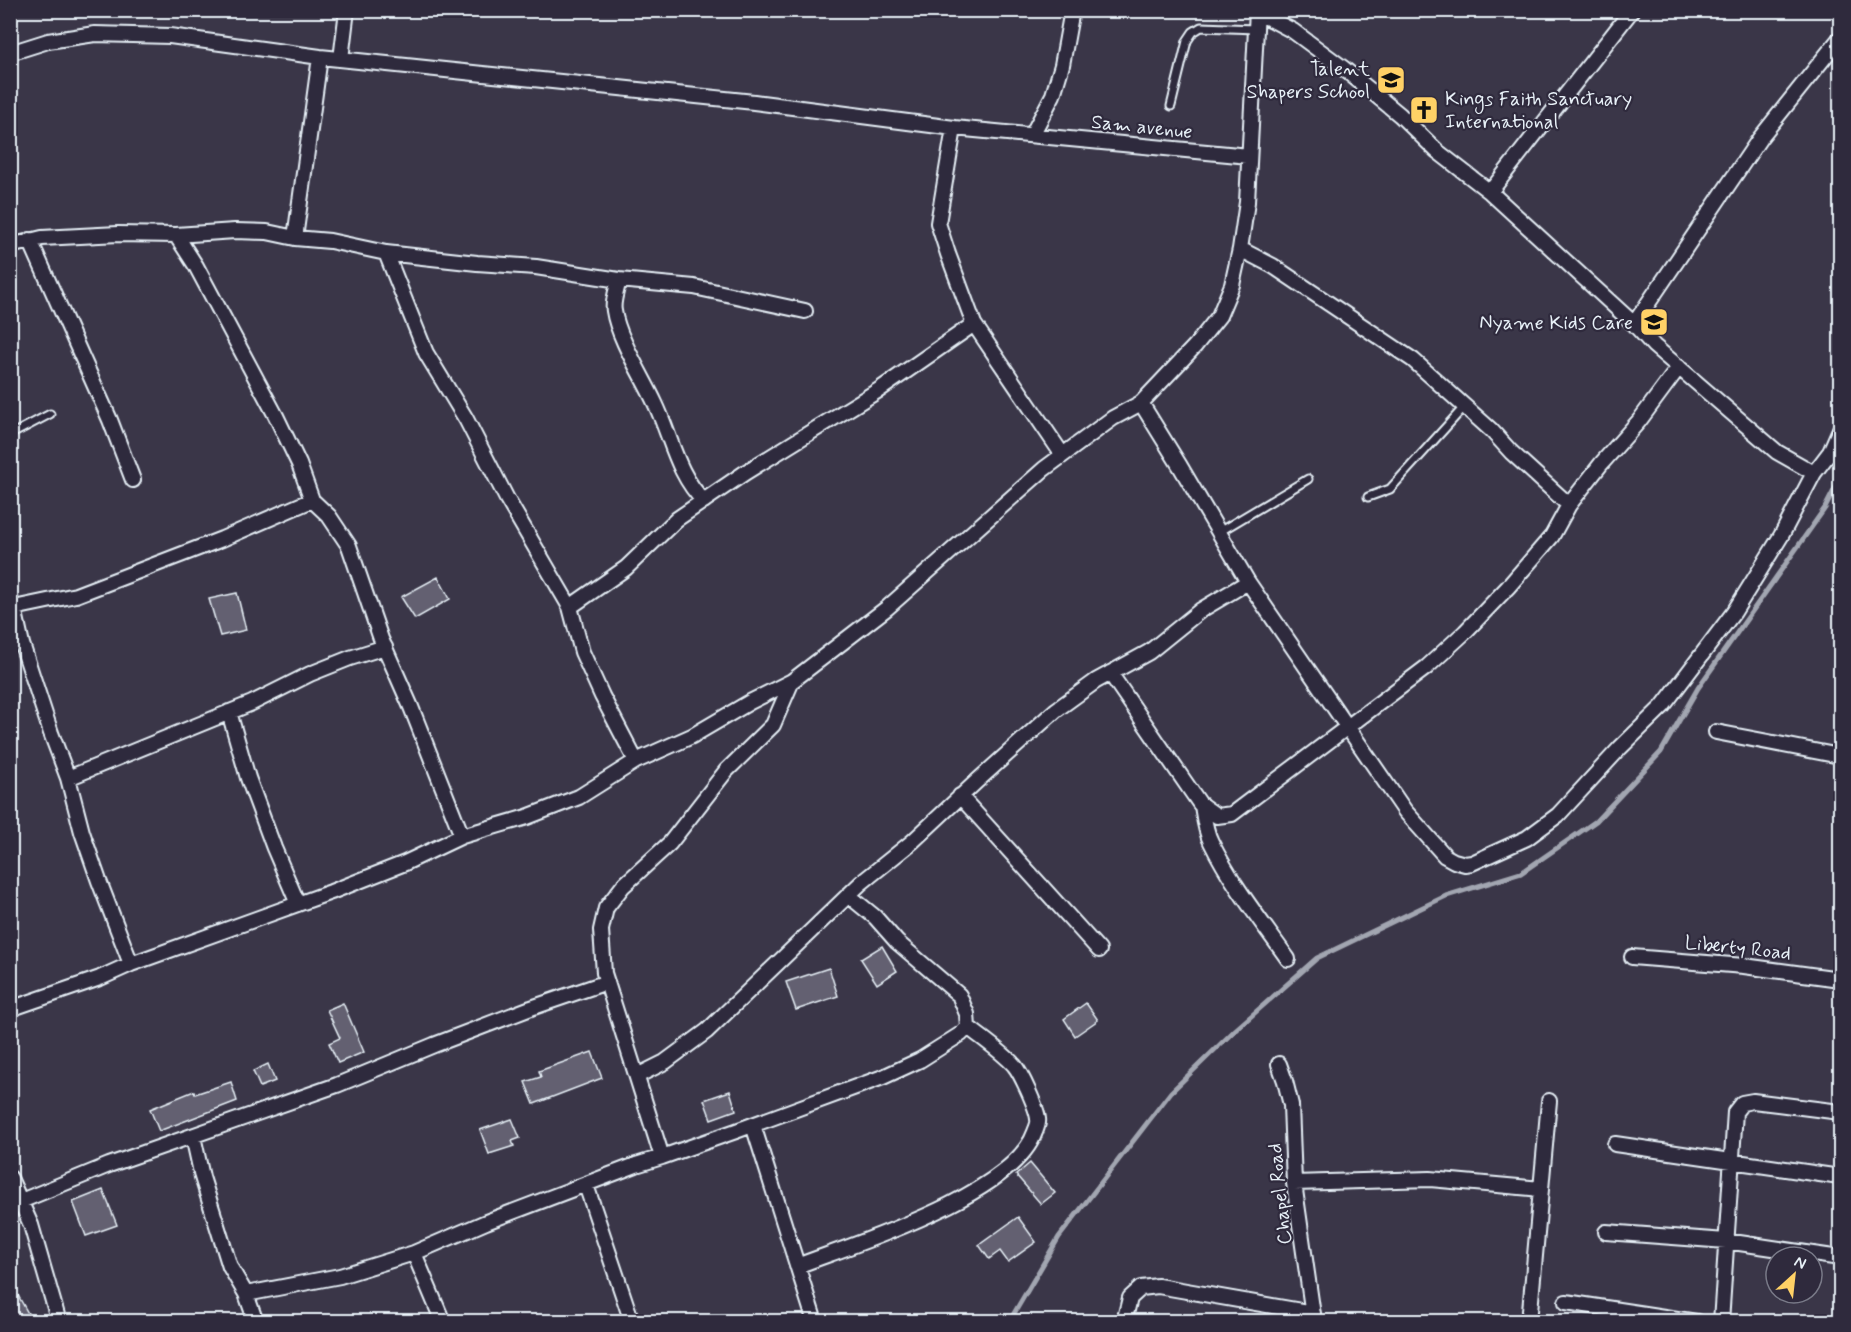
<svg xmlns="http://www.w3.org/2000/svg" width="1851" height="1332" font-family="Mynerve,sans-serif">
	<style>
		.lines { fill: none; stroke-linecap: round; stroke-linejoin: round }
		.stream { stroke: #a2a6b1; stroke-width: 5 }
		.building { fill: #636171; stroke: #e8f1f8; stroke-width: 1.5 }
		.lane-casing { stroke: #e8f1f8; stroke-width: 11 }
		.street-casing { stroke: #e8f1f8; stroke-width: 18 }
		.lane { stroke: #2f2a3d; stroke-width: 7 }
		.street { stroke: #2f2a3d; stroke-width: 14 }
		.labels { text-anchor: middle; stroke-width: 4.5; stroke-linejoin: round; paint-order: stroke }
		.poi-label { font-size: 20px; fill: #e8f1f8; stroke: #2f2a3d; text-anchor: end }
		.street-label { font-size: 20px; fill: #e8f1f8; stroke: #2f2a3d }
	</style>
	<rect width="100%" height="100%" fill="#3a3648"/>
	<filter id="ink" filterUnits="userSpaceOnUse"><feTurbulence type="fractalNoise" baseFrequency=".0167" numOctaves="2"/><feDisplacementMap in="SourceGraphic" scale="12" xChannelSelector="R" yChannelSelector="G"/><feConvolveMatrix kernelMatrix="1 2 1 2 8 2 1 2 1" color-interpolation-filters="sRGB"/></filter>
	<g filter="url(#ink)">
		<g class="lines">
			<path class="stream" d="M1009 1322 1059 1237 1171 1092 1233 1032 1317 958 1446 896 1521 873 1596 821 1661 752 1698 688 1825 508 1840 479"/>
		</g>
		<path class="building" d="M438 577 450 599 415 619 401 597Z
			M237 593 246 630 220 636 209 599Z
			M882 946 897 971 877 984 861 959Z
			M829 968 838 996 796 1010 786 982Z
			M343 1003 364 1052 338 1063 329 1043 340 1038 327 1010Z
			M1086 1003 1098 1020 1075 1036 1064 1019Z
			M592 1052 602 1078 534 1104 525 1082 541 1077 539 1071Z
			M268 1064 275 1081 260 1087 253 1071Z
			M231 1082 237 1101 159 1131 150 1109 194 1091 195 1094Z
			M730 1091 736 1110 711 1119 704 1100Z
			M512 1119 520 1138 512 1141 514 1146 489 1154 480 1130Z
			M1030 1163 1055 1193 1041 1204 1016 1175Z
			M103 1190 117 1225 86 1236 73 1202Z
			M1018 1217 1036 1242 1008 1262 1000 1251 989 1259 979 1245Z
			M10 1281 30 1317 21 1322H10Z"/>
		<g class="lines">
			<g class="lane-casing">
				<path id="lane" d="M1171 106 1187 41 1193 32 1201 27 1256 29
					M10 435 50 414
					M1368 497 1390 489 1465 406
					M1219 532 1308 479"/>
			</g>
			<g class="street-casing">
				<path id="street" d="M1257 12 1293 31 1343 68 1400 115 1437 151 1490 192 1634 324 1654 346 1777 452 1814 473 1830 452 1840 429
					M10 53 48 41 95 34 170 36 320 57 754 102 954 128 1249 156
					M341 59 347 10
					M954 128 938 223 948 254 974 324 1062 454
					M1032 135 1053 95 1062 65 1072 10
					M1490 192 1632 10
					M176 235 196 266 276 416 299 464 312 500 329 516 349 546 381 639 411 707 462 836
					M295 238 320 57
					M30 240 110 420 133 480
					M10 246 42 238 118 234 176 235 235 231 267 232 295 238 330 241 386 253 477 263 536 267 619 280 694 287 805 311
					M1240 249 1273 266 1413 360 1491 430 1511 452 1569 505
					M386 253 426 353 466 419 507 499 570 607 582 652 602 696 636 761
					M619 280C617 289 612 302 614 311 618 338 643 377 655 403 671 436 677 475 704 501
					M1634 324 1760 138 1840 38
					M1141 403 1180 466 1248 582 1405 811 1445 856 1454 861 1465 864 1472 863 1527 838 1558 815 1620 748 1663 706 1734 612 1781 536 1814 473
					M10 600 14 608 22 644 51 733 68 778 82 832 99 881 131 964
					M570 607 626 568 677 519 746 472 879 390 974 324
					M14 608 76 595 222 539 312 500
					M1110 673 1200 804 1217 816 1232 814 1427 667 1465 632 1508 587 1552 536 1569 505 1601 464 1639 421 1679 367
					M229 712 248 778 274 848 298 904
					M1716 732 1840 756
					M68 778 252 703 310 674 350 658 385 647
					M960 796 1099 950
					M1202 805C1204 818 1205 830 1211 842 1231 883 1261 921 1288 959
					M1632 957 1744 966 1840 979
					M10 1009 100 978 131 964 331 892 405 863 462 836 527 817 579 797 636 761 692 736 750 702 792 681
					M1279 1064 1285 1081 1291 1105 1294 1183 1314 1322
					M637 1076 665 1062 707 1031 861 883 912 842 976 782 1056 710 1096 681 1149 652 1201 610 1248 582
					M753 1125 815 1322
					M193 1136 202 1177 230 1267 246 1294 256 1322
					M1615 1144 1840 1177
					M662 1157 604 973 601 930 606 908 623 886 670 843 726 771 773 725 792 681 887 608 1044 469 1113 418 1141 403 1195 346 1219 316 1232 285 1240 249 1247 202 1257 10
					M10 1178 31 1225 59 1322
					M1294 1183 1430 1179 1541 1189
					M586 1185 632 1322
					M21 1201 109 1165 337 1085 434 1045 531 1008 607 982
					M1606 1232 1726 1241 1840 1258
					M414 1253 443 1322
					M797 1266C857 1243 1013 1195 1035 1132 1037 1127 1039 1123 1038 1119 1037 1108 1021 1073 1014 1065 1001 1051 983 1039 968 1027
					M246 1294 340 1276 414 1253 486 1222 636 1165 662 1157 736 1131 883 1077 920 1060 961 1034 968 1027 967 1014 959 995 897 942 875 917 848 895
					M1566 1302 1697 1322
					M1124 1322 1130 1298 1141 1288 1158 1286 1313 1313
					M1529 1322 1549 1101
					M1721 1322 1735 1112 1742 1103 1753 1101 1840 1112"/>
			</g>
			<use href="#lane" class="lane"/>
			<use href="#street" class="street"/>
		</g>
	</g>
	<defs>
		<g id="school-square" transform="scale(1.5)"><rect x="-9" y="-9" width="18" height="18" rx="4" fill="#ffd166" stroke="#2f2a3d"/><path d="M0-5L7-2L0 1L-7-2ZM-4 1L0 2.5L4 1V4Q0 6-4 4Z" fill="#111"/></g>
		<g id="church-square" transform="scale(1.5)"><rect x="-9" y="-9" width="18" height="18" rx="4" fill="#ffd166" stroke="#2f2a3d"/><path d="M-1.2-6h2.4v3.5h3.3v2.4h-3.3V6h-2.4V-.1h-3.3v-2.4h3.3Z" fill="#111"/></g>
	</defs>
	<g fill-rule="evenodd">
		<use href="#school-square" x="1391" y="80"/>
		<use href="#church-square" x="1424" y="110"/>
		<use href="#school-square" x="1654" y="322"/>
	</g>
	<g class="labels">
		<g class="poi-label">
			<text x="1370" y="75">Talent<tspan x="1370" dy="23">Shapers School</tspan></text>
			<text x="1445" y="105" text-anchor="start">Kings Faith Sanctuary<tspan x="1445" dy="23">International</tspan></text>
			<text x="1633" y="329">Nyame Kids Care</text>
		</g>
		<g class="street-label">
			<text transform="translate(1142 126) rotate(6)" y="7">Sam avenue</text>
			<text transform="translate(1738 947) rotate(6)" y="7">Liberty Road</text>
			<text transform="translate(1279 1194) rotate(-96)" y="7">Chapel Road</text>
		</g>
	</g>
	<rect width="1851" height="1332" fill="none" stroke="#2f2a3d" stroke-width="36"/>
	<rect x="18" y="18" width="1815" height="1296" fill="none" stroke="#e8f1f8" stroke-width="2" filter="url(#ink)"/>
	<g transform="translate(1794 1275) rotate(27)"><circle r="28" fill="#2f2a3d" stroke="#797a88" stroke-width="1.5"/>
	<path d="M0-4.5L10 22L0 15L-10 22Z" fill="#ffd166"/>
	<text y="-9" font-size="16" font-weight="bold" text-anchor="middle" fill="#e8f1f8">N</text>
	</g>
</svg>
